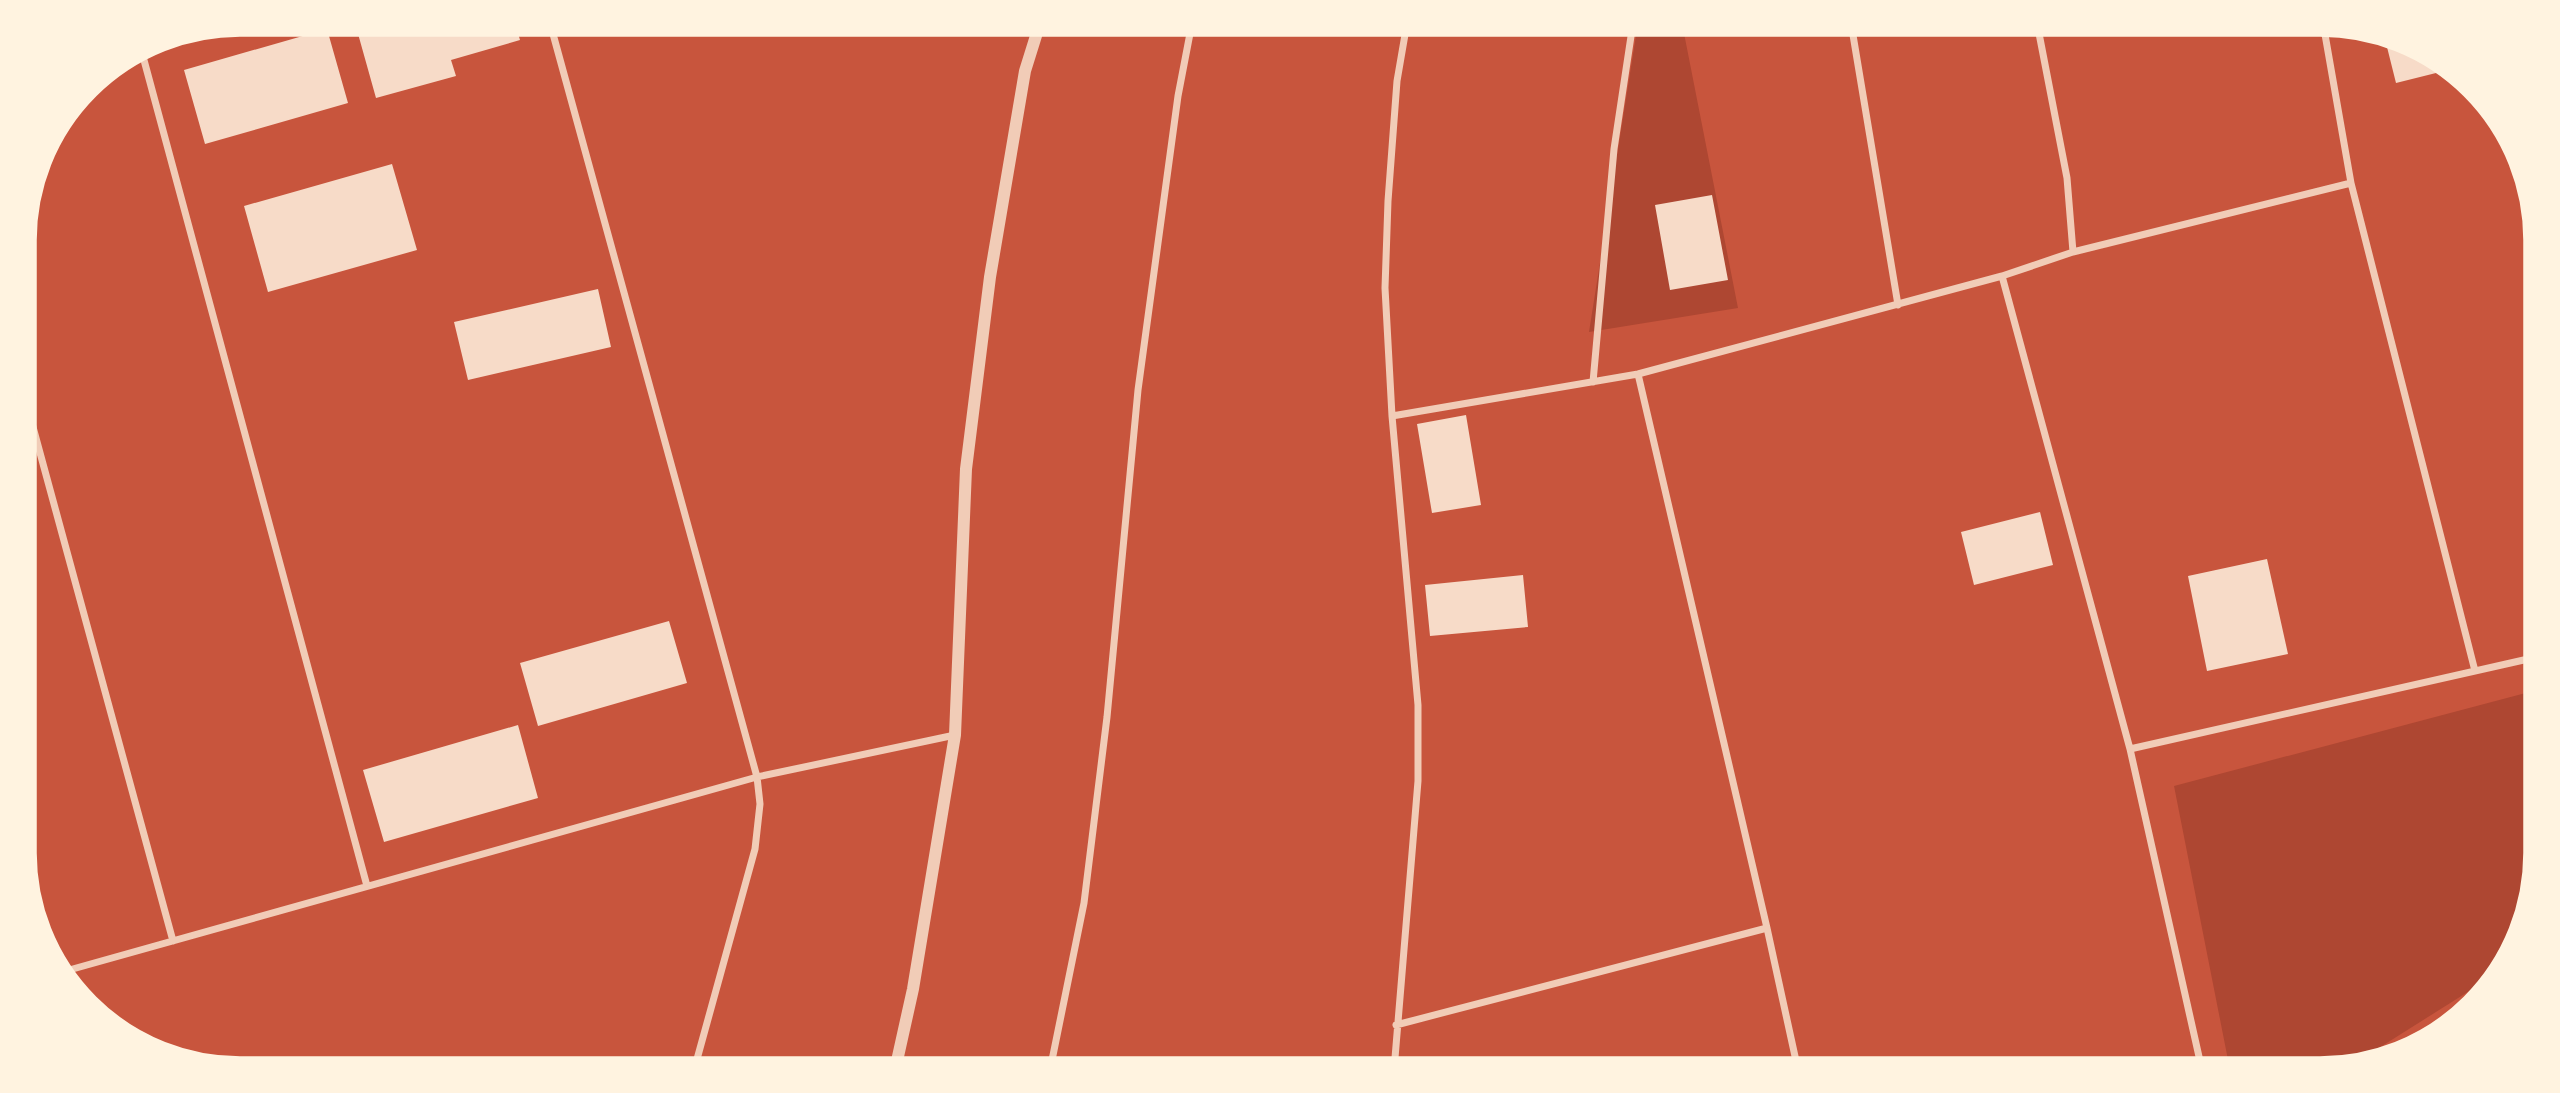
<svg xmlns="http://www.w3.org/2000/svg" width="2560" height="1093" font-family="'Libre Baskerville',serif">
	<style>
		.green { fill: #ae4732 }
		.building { fill: #f7dbc8 }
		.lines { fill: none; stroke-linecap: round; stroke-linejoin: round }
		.minor { stroke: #f1ccb7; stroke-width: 7 }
		.tertiary { stroke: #f1ccb7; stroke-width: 12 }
		.rim { fill: none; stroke: #fff3e0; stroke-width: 3.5 }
	</style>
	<rect width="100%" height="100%" fill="#c8553d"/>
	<path class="green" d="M1638 23H1682L1738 308 1589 332Z
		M2537 690V854L2521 936 2501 971 2355 1063 2334 1070H2230L2174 786Z"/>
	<path class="building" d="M355 23H515L520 40 451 60 456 76 376 98Z
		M327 29 348 103 205 144 184 70Z
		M2384 35 2403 39 2444 71 2396 83Z
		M392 164 417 250 268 292 244 206Z
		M1712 195 1728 280 1670 290 1655 205Z
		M598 289 611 347 468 380 454 322Z
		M1466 415 1481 505 1432 513 1417 424Z
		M2040 512 2053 565 1974 585 1961 532Z
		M2267 559 2288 654 2207 671 2188 576Z
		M1523 575 1528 627 1430 636 1425 585Z
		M669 621 687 683 538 726 520 663Z
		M518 725 538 798 384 842 363 770Z"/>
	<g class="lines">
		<path class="minor" d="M550 23 757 777 760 804 755 849 694 1070
			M1851 23 1898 305
			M2037 23 2067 178 2073 252
			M2323 23 2351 183 2475 671
			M141 49 367 886
			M2002 276 2130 749 2202 1070
			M1638 374 1767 928 1798 1070
			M1593 382 1614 149 1633 23
			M24 394 173 941
			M1392 416 1638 374 2002 276 2073 252 2351 183
			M2130 749 2537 657
			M62 972 757 777 955 735
			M1396 1025 1767 928
			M1050 1070 1084 903 1107 717 1138 390 1178 96 1192 23
			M1394 1070 1418 781V705L1392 416 1385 288 1388 201 1397 81 1407 23"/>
		<path class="tertiary" d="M895 1070 913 989 955 735 966 469 990 277 1025 71 1040 23"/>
	</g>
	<path d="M0 0H2560V1093H0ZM240 35H2320A205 205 0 0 1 2525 240V853A205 205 0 0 1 2320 1058H240A205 205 0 0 1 35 853V240A205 205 0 0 1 240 35Z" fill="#fff3e0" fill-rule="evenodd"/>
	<path class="rim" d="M240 35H2320A205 205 0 0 1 2525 240V853A205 205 0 0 1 2320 1058H240A205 205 0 0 1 35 853V240A205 205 0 0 1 240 35Z"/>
</svg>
